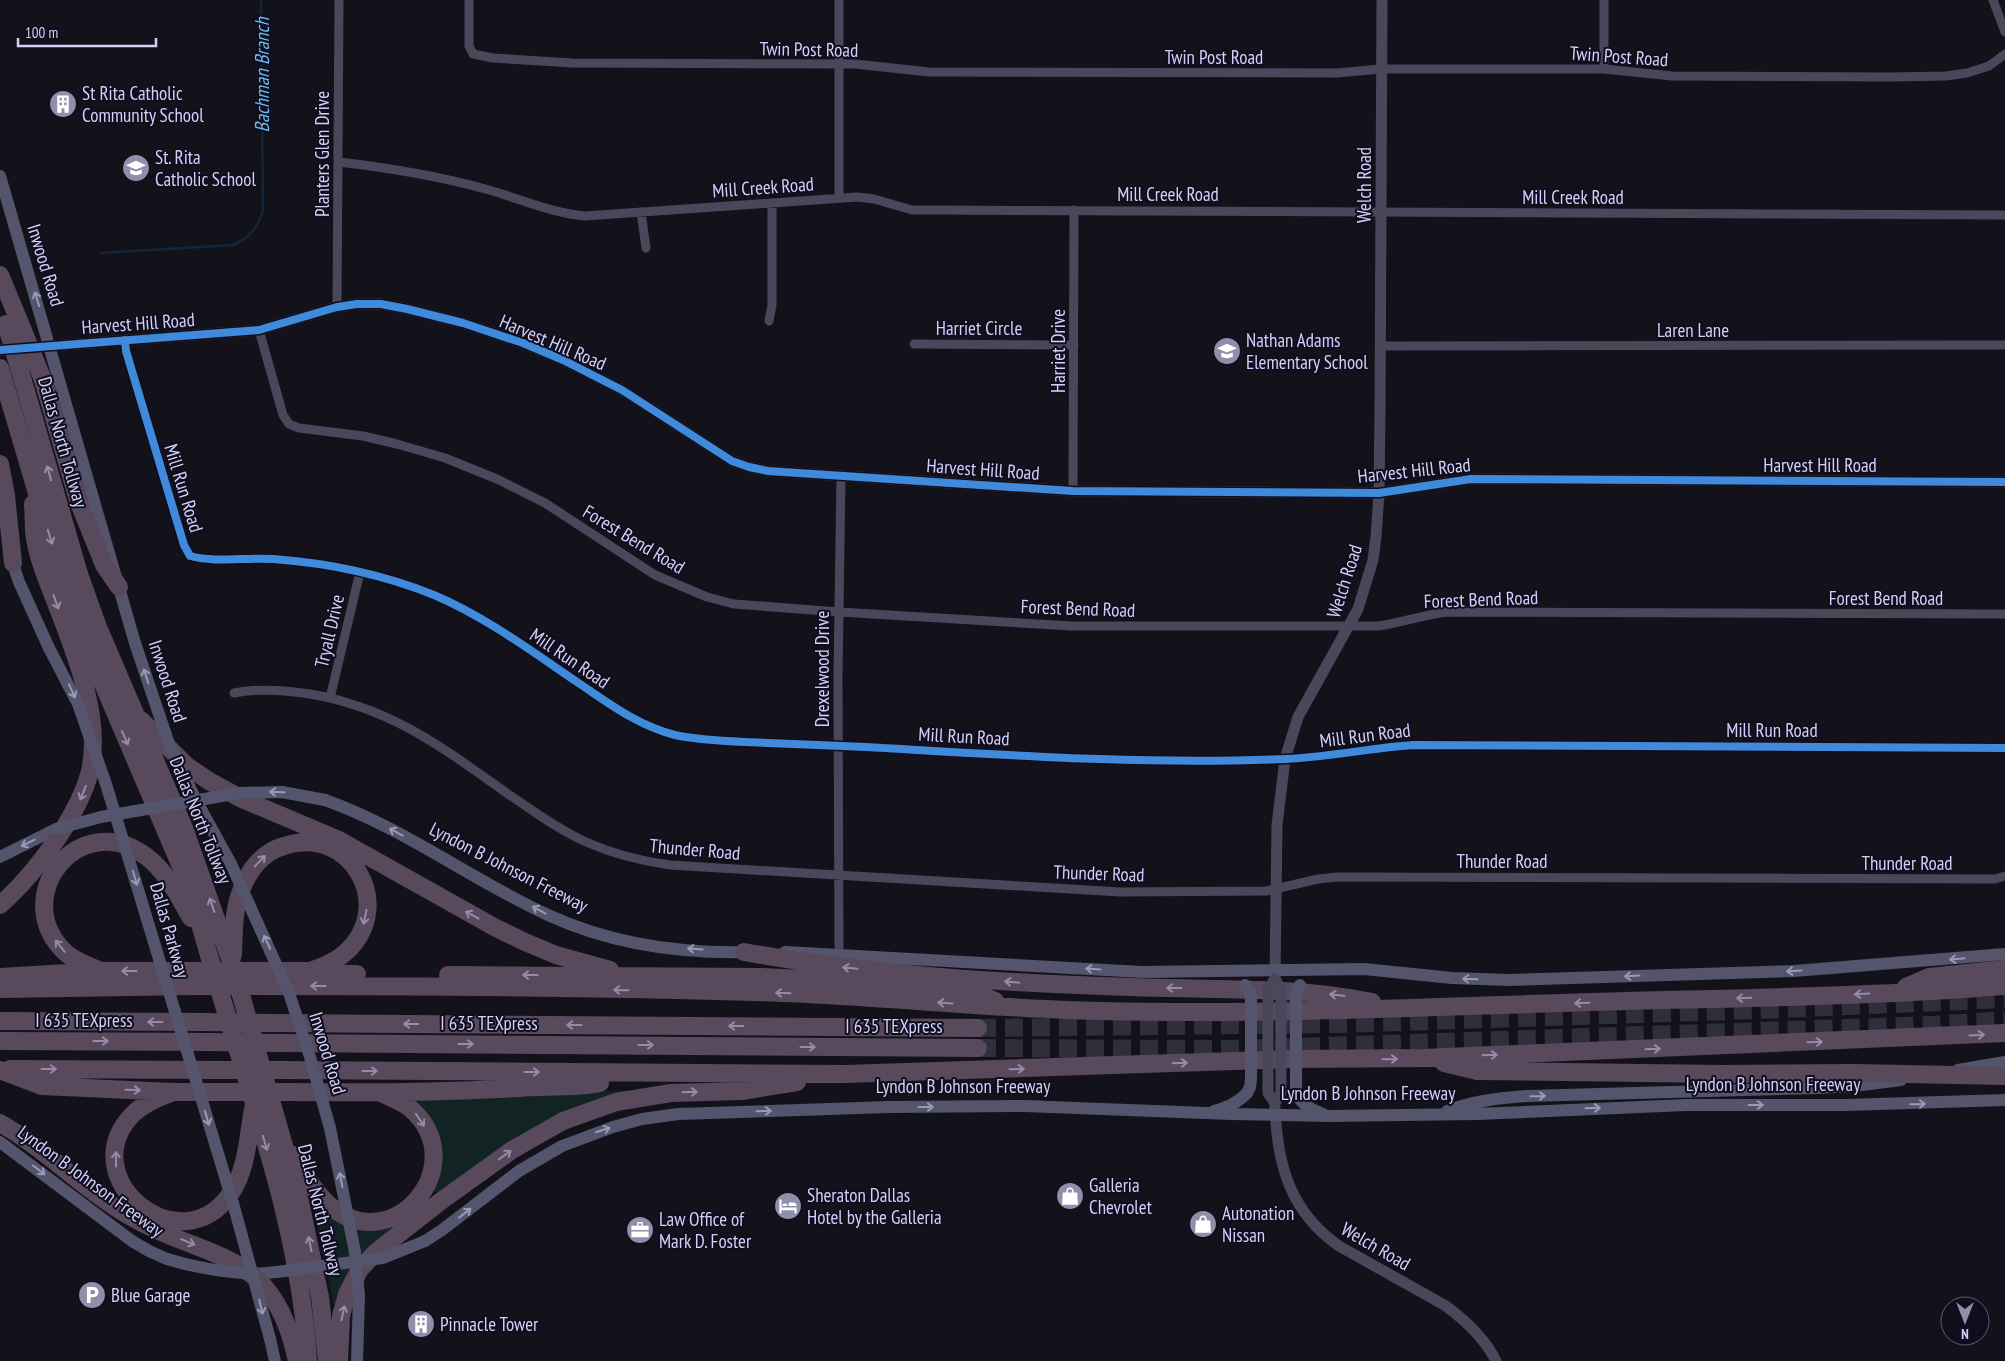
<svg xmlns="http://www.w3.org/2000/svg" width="2005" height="1361" font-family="'PT Sans Narrow',sans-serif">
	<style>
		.green { fill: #122323 }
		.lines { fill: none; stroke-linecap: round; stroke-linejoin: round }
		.stream { stroke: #14263d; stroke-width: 2.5 }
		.motorway-tunnel { stroke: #302e3b; stroke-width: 18; stroke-dasharray: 18 9; stroke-linecap: butt }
		.minor { stroke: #48485a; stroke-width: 9 }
		.tertiary { stroke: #48485a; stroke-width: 11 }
		.secondary { stroke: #54556c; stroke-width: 12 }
		.motorway { stroke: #59495c; stroke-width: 18 }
		.tertiary-bridge { stroke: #48485a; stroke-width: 11 }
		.secondary-bridge { stroke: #54556c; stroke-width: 12 }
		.motorway-bridge { stroke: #59495c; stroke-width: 18 }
		.cycleway-casing { stroke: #100e1d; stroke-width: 11 }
		.cycleway { stroke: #408adc; stroke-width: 8 }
		.oneway { stroke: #9999ba }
		.oneway2 { stroke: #968caa }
		.labels { text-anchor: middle; stroke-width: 4; stroke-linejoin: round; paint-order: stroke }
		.street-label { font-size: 19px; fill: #d2d0f9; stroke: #100e1d }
		.poi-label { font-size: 19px; fill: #d2d0f9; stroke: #100e1d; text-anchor: start }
		.water-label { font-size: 20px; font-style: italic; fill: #6ab9ed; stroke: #100e1d }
	</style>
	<rect width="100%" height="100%" fill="#13121a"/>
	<path class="green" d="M643 1090 600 1102 440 1195 432 1189 439 1174 441 1161 404 1095Z
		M313 1199 333 1214 396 1222 400 1225 339 1303 334 1304Z"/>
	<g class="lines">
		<path class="stream" d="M101 253 233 245C250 237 258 228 263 210L261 0"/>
		<path class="motorway-tunnel" d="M978 1028 1340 1024 1760 1010 2005 999
			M978 1048 1232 1049 1294 1047 1760 1031 1933 1025 2005 1020"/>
		<path class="minor" d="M469 0V46L473 54 493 58 572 63 855 64 929 72 1337 73 1381 69H1604L1672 76 1891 77 1946 76 1967 73 1989 66 2005 54
			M1993 0 2005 32
			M1604 69V0
			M339 162C390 168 440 176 489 190 521 199 551 213 585 216L857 197 874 199 912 210H934L2005 215
			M839 197V0
			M641 212 646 248
			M337 307 339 0
			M769 321 772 305V203
			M259 330 283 415 289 424 299 428 363 436 397 444 445 458 497 479 545 503 655 575 707 597 734 604 839 612 1072 626H1378C1401 623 1423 615 1447 612L2005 614
			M125 340 126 351 184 545 190 556C216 563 245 557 273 559 328 563 382 574 434 595 486 617 534 653 580 684 611 705 639 726 675 735 698 740 722 741 745 742 785 744 826 745 866 747 1006 755 1146 765 1286 759 1329 757 1371 748 1413 745L2005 748
			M914 344 1074 345
			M1381 346 2005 345
			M1073 491 1074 210
			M234 693C259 688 285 690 310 694 393 708 444 749 511 796 535 812 559 830 586 842 613 854 641 861 670 865L1120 892 1266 891 1318 879 1337 877 1995 879 2005 876
			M330 698 360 572
			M839 954 838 677 841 475"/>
		<path class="tertiary" d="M0 350 259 330 337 307 357 304H381L407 309 463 323 523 343 563 360 622 390 732 461 749 467 768 471 1073 491 1379 493 1471 479 2005 482
			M1275 977 1277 825 1285 759 1298 717 1358 609 1373 560 1376 537 1379 493 1380 411 1382 0
			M1275 1107C1277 1164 1290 1212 1339 1246L1446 1306C1466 1321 1485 1338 1496 1361"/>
		<path class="secondary" d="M0 176 135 643
			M10 555 19 582 49 648
			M325 800C404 828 472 880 548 915 611 944 683 954 752 952
			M197 802 231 864
			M0 857 56 829
			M785 952 1142 972 1364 969 1452 978 1508 980 1794 971 2005 954
			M1958 1070 2005 1062
			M1297 1095C1303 1106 1312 1109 1323 1114
			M1214 1111C1227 1107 1238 1103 1247 1093
			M1447 1111C1473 1101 1499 1098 1527 1096L1817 1088 1854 1086 1901 1080
			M0 1142 132 1241 149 1251 167 1259
			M425 1241 442 1230 519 1171 562 1146 613 1127 642 1119 678 1114 889 1107 1025 1106 1231 1114 1328 1116 1477 1114 1686 1105H1845L2005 1100
			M253 1274 277 1272
			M270 1339 275 1361
			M357 1361 359 1296"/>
		<path class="motorway" d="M0 275 20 323
			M0 368 63 581 86 644 182 869 194 901C233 1054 298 1202 308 1361
			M43 380 79 503 104 565 119 587
			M23 381 79 574 98 627 184 828 233 967 300 1202 320 1297 327 1361
			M0 464 6 496 13 563
			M141 720 187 766 209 781 242 799 339 840 496 928 525 942 556 955 610 970
			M0 905C23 885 42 861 59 836 72 816 84 795 90 771 102 717 75 653 56 603 48 582 38 559 35 538 33 527 34 515 33 504
			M744 952C871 975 1002 983 1131 987 1211 990 1292 986 1372 1002
			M233 955C234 933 233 911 241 891 248 871 262 852 284 846 350 824 397 905 346 952 337 961 324 966 313 970
			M101 971C90 966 77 962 67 954 6 899 79 805 147 857 167 872 178 896 191 918
			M258 971H310L357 974
			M448 975 762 977 841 981 969 991 995 1001
			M0 977 101 971H191
			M256 986C432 986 608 987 784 993 889 997 994 1009 1100 1011 1264 1015 1428 1007 1592 1002 1730 998 1868 997 2005 986
			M1906 987 1929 977 2005 969
			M0 989 195 986
			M0 1021 204 1022
			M272 1023 978 1028
			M0 1041 211 1042
			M277 1043 978 1048
			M1444 1063 1477 1071 1723 1074 1855 1073
			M10 1069 217 1070
			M0 1070 42 1086 173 1092H226
			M286 1070 846 1074 1294 1059 1424 1058 2005 1033
			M173 1092C159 1098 144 1103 133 1114 71 1177 180 1268 231 1193 247 1169 248 1137 253 1109
			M293 1092C369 1093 444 1092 519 1088 543 1086 578 1088 600 1083
			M0 1123C46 1149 82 1188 126 1214 208 1263 273 1245 297 1361
			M293 1155C304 1172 313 1191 329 1205 392 1261 474 1165 411 1109 403 1102 391 1098 381 1093
			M339 1361 341 1316 347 1294 360 1269 376 1252 441 1201 512 1150 563 1121 616 1102 671 1093 742 1091 797 1082"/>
		<path class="tertiary-bridge" d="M1275 979 1281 989V1093L1275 1103 1268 1093V989Z"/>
		<path class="secondary-bridge" d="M135 643 169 744 197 802
			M49 648 78 704 106 784 233 1203 270 1339
			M56 829 101 817 239 793 282 792 325 800
			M231 864 289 993 310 1057 330 1128 355 1252 359 1296
			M1245 985 1250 992 1251 1001V1079L1250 1087 1247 1093
			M1297 1095 1296 1089V995L1300 985
			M167 1259C196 1268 223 1272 253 1274
			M277 1272 383 1258 425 1241"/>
		<path class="motorway-bridge" d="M20 323 43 380
			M6 324 23 381
			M191 971H258
			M195 986H256
			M204 1022 272 1023
			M211 1042 277 1043
			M217 1070H286
			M1855 1073 2005 1076
			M226 1092H293"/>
		<g class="cycleway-casing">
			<path id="cycleway" d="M125 340 126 351 184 545 190 556C216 563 245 557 273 559 328 563 382 574 434 595 486 617 534 653 580 684 611 705 639 726 675 735 698 740 722 741 745 742 785 744 826 745 866 747 1006 755 1146 765 1286 759 1329 757 1371 748 1413 745L2005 748
				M0 350 259 330 337 307 357 304H381L407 309 463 323 523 343 563 360 622 390 732 461 749 467 768 471 1073 491 1379 493 1471 479 2005 482"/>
		</g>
		<use href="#cycleway" class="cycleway"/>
	</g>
	<defs><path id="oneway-shaft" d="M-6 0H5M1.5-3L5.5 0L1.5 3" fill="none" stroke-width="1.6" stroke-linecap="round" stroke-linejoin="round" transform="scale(1.25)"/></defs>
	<g class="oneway">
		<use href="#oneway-shaft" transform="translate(37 299) rotate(-107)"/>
		<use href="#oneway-shaft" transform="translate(146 676) rotate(-108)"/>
		<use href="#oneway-shaft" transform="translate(72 691) rotate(66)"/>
		<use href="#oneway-shaft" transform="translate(277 792) rotate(-178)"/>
		<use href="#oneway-shaft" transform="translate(396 832) rotate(-151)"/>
		<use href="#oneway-shaft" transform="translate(28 843) rotate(154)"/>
		<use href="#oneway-shaft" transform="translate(135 878) rotate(73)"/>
		<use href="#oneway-shaft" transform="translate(539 910) rotate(-152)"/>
		<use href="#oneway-shaft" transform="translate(267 942) rotate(-115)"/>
		<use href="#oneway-shaft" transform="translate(695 949) rotate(-176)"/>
		<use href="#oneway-shaft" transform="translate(1957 959) rotate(175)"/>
		<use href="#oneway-shaft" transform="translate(1093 969) rotate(-176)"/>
		<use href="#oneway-shaft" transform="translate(1794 971) rotate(177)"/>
		<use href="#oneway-shaft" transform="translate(1632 976) rotate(177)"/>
		<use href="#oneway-shaft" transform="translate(1470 979) rotate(-178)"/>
		<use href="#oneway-shaft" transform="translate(1538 1096) rotate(-1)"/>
		<use href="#oneway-shaft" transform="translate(1918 1104) rotate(-1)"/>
		<use href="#oneway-shaft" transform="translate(1756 1105)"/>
		<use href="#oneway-shaft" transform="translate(926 1107)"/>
		<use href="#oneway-shaft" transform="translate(1593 1108) rotate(-2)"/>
		<use href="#oneway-shaft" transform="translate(764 1111) rotate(-2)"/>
		<use href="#oneway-shaft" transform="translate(207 1118) rotate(73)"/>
		<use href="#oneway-shaft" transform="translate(603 1130) rotate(-18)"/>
		<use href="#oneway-shaft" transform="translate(39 1170) rotate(37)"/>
		<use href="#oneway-shaft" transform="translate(341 1180) rotate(-101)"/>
		<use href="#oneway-shaft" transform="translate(465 1213) rotate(-38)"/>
		<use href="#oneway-shaft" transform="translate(261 1307) rotate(76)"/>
	</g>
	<g class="oneway2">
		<use href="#oneway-shaft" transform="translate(49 473) rotate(-106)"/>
		<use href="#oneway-shaft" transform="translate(50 537) rotate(73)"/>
		<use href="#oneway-shaft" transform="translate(56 602) rotate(70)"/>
		<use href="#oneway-shaft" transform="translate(125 738) rotate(66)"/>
		<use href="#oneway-shaft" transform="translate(83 793) rotate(112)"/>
		<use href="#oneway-shaft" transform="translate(260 861) rotate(-46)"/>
		<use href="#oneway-shaft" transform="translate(212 905) rotate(-109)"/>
		<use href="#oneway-shaft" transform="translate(472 915) rotate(-151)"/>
		<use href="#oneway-shaft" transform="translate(365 917) rotate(102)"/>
		<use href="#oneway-shaft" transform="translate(60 946) rotate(-129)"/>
		<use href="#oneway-shaft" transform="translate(850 968) rotate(-174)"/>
		<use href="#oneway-shaft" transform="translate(129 971) rotate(-180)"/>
		<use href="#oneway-shaft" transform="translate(530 975) rotate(-180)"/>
		<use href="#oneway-shaft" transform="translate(1012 982) rotate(-175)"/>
		<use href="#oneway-shaft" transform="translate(318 986) rotate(-180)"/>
		<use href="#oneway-shaft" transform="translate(1174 988) rotate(-180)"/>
		<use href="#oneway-shaft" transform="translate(621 990) rotate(-179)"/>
		<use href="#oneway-shaft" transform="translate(783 993) rotate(-178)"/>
		<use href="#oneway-shaft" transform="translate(1862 994) rotate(177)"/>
		<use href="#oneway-shaft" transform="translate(1337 995) rotate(-173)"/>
		<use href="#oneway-shaft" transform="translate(1744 998) rotate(178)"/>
		<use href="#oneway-shaft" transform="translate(945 1003) rotate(-176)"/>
		<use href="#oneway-shaft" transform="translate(1582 1003) rotate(178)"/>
		<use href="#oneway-shaft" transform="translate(155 1022) rotate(-180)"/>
		<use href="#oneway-shaft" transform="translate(411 1024) rotate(-180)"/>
		<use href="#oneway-shaft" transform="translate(574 1025) rotate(-180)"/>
		<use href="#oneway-shaft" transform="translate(736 1026) rotate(-180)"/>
		<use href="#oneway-shaft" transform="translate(1977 1035) rotate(-3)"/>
		<use href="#oneway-shaft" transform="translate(101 1041)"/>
		<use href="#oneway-shaft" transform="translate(1815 1042) rotate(-2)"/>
		<use href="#oneway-shaft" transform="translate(466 1044)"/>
		<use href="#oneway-shaft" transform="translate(646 1045)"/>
		<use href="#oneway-shaft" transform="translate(808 1047)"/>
		<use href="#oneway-shaft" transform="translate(1653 1049) rotate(-2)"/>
		<use href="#oneway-shaft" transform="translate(1490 1055) rotate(-2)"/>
		<use href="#oneway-shaft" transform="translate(1390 1059) rotate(-1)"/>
		<use href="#oneway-shaft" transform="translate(1180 1063) rotate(-2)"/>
		<use href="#oneway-shaft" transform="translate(49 1069)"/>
		<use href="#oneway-shaft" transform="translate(1017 1069) rotate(-2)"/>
		<use href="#oneway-shaft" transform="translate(370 1071)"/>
		<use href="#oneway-shaft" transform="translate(532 1072)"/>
		<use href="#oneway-shaft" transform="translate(133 1090) rotate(1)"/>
		<use href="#oneway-shaft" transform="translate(690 1092) rotate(-2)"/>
		<use href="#oneway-shaft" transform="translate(420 1120) rotate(56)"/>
		<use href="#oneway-shaft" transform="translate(265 1143) rotate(74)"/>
		<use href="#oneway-shaft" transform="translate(505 1155) rotate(-35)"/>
		<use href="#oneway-shaft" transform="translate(116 1159) rotate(-91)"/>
		<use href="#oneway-shaft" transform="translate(188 1242) rotate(22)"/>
		<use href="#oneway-shaft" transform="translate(310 1244) rotate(-102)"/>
		<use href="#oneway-shaft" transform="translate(343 1313) rotate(-77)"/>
	</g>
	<defs>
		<g id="building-disc" transform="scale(1.4375)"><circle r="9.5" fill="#8f8eab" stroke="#100e1d"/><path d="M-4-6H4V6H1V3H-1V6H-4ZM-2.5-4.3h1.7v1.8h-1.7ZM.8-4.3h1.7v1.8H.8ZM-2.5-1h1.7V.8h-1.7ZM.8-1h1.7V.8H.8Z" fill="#fff"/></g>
		<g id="school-disc" transform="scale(1.4375)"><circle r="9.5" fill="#8f8eab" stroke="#100e1d"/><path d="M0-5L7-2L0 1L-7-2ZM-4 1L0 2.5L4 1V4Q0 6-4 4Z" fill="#fff"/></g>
		<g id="shop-disc" transform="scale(1.4375)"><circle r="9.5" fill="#8f8eab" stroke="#100e1d"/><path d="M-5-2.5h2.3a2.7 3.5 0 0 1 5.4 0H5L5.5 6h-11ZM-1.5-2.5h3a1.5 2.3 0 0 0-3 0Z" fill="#fff"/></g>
		<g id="hotel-disc" transform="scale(1.4375)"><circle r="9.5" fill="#8f8eab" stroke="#100e1d"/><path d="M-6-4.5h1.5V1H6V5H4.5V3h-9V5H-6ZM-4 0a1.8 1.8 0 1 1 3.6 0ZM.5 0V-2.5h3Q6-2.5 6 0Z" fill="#fff"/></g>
		<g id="office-disc" transform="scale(1.4375)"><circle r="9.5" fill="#8f8eab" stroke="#100e1d"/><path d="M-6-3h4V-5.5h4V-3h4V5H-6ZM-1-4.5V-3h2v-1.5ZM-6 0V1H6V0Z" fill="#fff"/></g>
		<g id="parking-disc" transform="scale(1.4375)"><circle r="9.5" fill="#8f8eab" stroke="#100e1d"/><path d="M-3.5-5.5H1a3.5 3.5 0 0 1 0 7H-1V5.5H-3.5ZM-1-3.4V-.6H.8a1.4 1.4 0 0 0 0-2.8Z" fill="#fff"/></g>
	</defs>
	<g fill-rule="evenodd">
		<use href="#building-disc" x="63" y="104"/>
		<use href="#school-disc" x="136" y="168"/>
		<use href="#school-disc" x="1227" y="351"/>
		<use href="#shop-disc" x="1070" y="1196"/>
		<use href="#hotel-disc" x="788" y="1206"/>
		<use href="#shop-disc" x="1203" y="1224"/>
		<use href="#office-disc" x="640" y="1230"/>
		<use href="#parking-disc" x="92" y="1295"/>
		<use href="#building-disc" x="421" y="1324"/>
	</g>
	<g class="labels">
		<g class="street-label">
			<text transform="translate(809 49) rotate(1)" y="7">Twin Post Road</text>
			<text transform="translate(1619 56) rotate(4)" y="7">Twin Post Road</text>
			<text x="1214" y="64">Twin Post Road</text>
			<text transform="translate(322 154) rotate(-90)" y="7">Planters Glen Drive</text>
			<text transform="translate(1364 185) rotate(-90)" y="7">Welch Road</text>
			<text transform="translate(763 187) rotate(-4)" y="7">Mill Creek Road</text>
			<text x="1168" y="201">Mill Creek Road</text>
			<text x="1573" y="204">Mill Creek Road</text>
			<text transform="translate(46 265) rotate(73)" y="7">Inwood Road</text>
			<text transform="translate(138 323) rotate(-4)" y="7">Harvest Hill Road</text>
			<text x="979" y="335">Harriet Circle</text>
			<text x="1693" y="337">Laren Lane</text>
			<text transform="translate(553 342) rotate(23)" y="7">Harvest Hill Road</text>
			<text transform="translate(1058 351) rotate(-90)" y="7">Harriet Drive</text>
			<text transform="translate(63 442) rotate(74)" y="7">Dallas North Tollway</text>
			<text x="1820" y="472">Harvest Hill Road</text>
			<text transform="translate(983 469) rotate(4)" y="7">Harvest Hill Road</text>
			<text transform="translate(1414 470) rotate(-6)" y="7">Harvest Hill Road</text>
			<text transform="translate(184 488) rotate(73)" y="7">Mill Run Road</text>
			<text transform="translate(634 539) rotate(31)" y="7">Forest Bend Road</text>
			<text transform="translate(1344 581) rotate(-72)" y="7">Welch Road</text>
			<text x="1886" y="605">Forest Bend Road</text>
			<text transform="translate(1481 599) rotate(-2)" y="7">Forest Bend Road</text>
			<text transform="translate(1078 608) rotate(2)" y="7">Forest Bend Road</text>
			<text transform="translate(329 631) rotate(-77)" y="7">Tryall Drive</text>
			<text transform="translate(570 658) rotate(34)" y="7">Mill Run Road</text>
			<text transform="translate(822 669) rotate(-90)" y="7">Drexelwood Drive</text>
			<text transform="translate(168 681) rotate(72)" y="7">Inwood Road</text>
			<text x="1772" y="737">Mill Run Road</text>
			<text transform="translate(1365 735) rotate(-7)" y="7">Mill Run Road</text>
			<text transform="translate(964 736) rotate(3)" y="7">Mill Run Road</text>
			<text transform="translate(201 820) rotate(68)" y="7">Dallas North Tollway</text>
			<text transform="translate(695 849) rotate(5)" y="7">Thunder Road</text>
			<text x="1502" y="868">Thunder Road</text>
			<text x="1907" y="870">Thunder Road</text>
			<text transform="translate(509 867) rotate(27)" y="7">Lyndon B Johnson Freeway</text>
			<text transform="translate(1099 873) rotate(2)" y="7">Thunder Road</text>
			<text transform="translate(170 930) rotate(74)" y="7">Dallas Parkway</text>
			<text x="84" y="1027">I 635 TEXpress</text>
			<text x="489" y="1030">I 635 TEXpress</text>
			<text x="894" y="1033">I 635 TEXpress</text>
			<text transform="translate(328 1053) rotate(73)" y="7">Inwood Road</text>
			<text x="1773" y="1091">Lyndon B Johnson Freeway</text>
			<text x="963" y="1093">Lyndon B Johnson Freeway</text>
			<text x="1368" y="1100">Lyndon B Johnson Freeway</text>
			<text transform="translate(91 1181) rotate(36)" y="7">Lyndon B Johnson Freeway</text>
			<text transform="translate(321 1210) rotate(76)" y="7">Dallas North Tollway</text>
			<text transform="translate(1376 1246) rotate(30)" y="7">Welch Road</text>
		</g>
		<g class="poi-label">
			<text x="82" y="100">St Rita Catholic<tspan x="82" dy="22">Community School</tspan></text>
			<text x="155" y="164">St. Rita<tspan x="155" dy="22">Catholic School</tspan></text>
			<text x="1246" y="347">Nathan Adams<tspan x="1246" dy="22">Elementary School</tspan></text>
			<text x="1089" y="1192">Galleria<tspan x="1089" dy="22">Chevrolet</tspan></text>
			<text x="807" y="1202">Sheraton Dallas<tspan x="807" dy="22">Hotel by the Galleria</tspan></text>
			<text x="1222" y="1220">Autonation<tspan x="1222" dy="22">Nissan</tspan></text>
			<text x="659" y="1226">Law Office of<tspan x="659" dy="22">Mark D. Foster</tspan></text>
			<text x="111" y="1302">Blue Garage</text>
			<text x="440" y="1331">Pinnacle Tower</text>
		</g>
		<g class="water-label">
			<text transform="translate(262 75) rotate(-90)" y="7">Bachman Branch</text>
		</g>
	</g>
	<g transform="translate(1965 1321) rotate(180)"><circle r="24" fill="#100e1d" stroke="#5e5c75"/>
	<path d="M0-4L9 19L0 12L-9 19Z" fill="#8f8eab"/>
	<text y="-8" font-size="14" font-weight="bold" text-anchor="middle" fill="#d2d0f9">N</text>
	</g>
	<path d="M18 38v8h138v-8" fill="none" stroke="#d2d0f9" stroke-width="2.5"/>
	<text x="25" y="38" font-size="15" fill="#d2d0f9" stroke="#100e1d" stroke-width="4" paint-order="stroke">100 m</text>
</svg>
